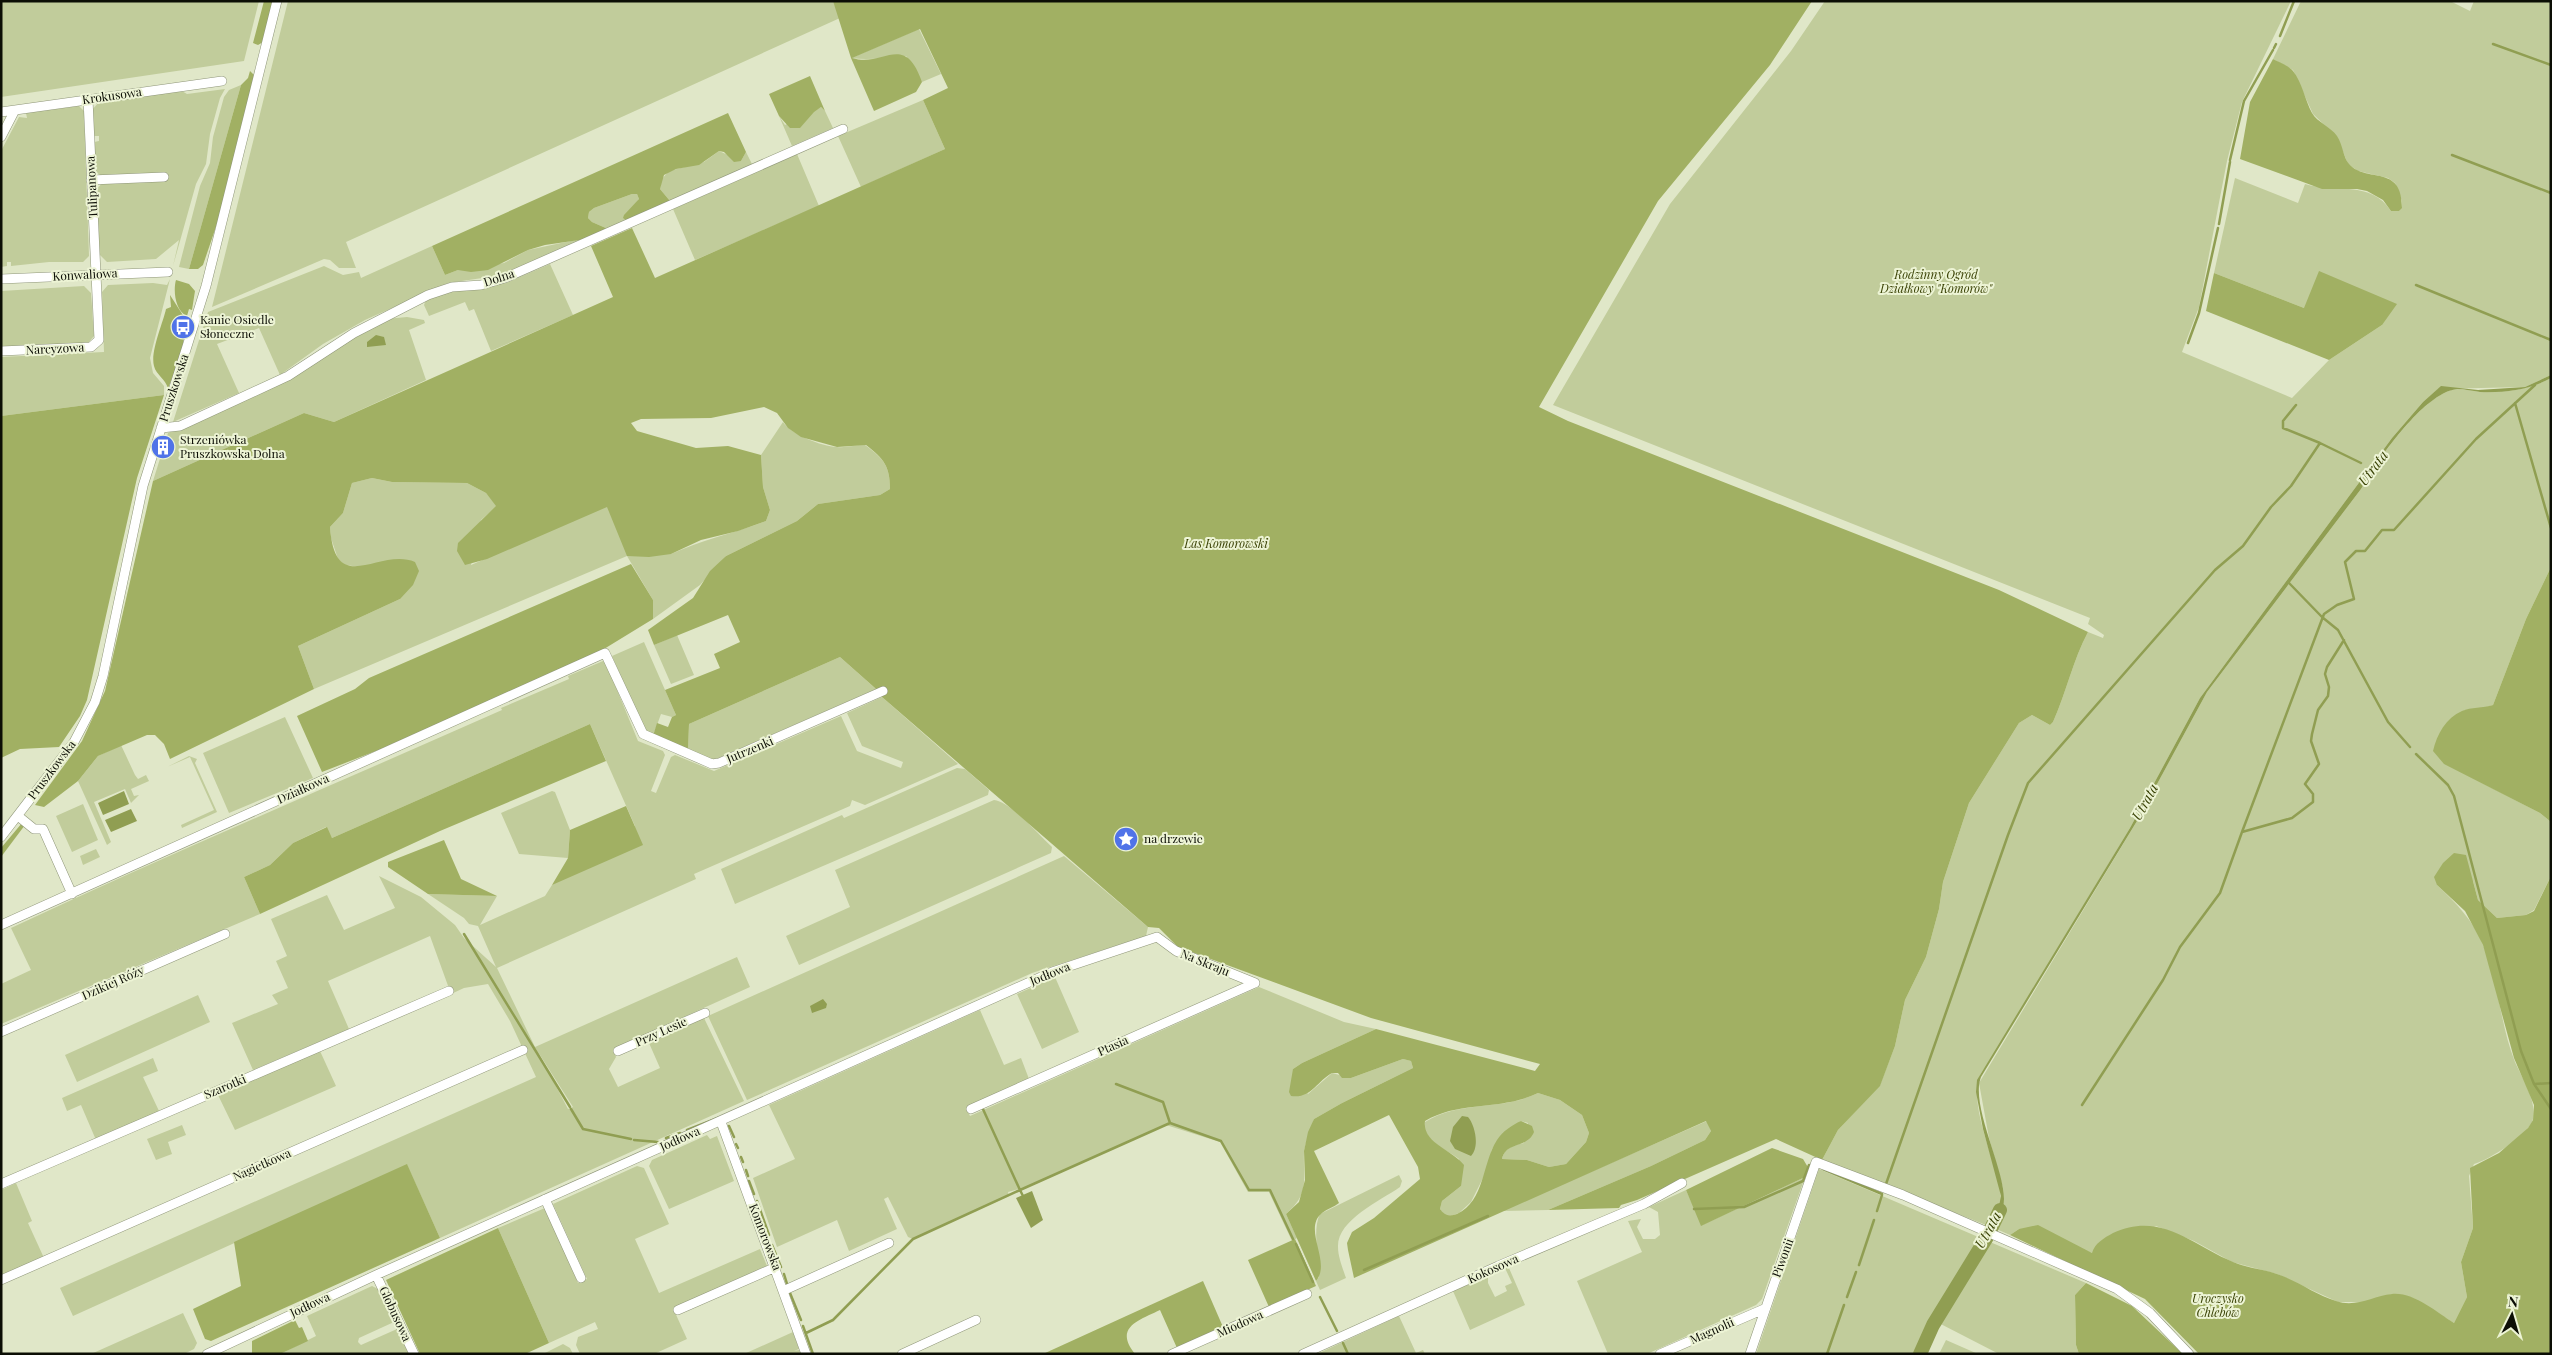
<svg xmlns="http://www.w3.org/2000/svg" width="2552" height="1355" font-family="'Playfair Display',serif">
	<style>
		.green { fill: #c1cc9b; fill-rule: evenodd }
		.forest { fill: #a1b063; fill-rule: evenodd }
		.water { fill: #909e52 }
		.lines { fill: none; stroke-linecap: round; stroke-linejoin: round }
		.stream { stroke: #909e52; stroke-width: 2.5 }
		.river { stroke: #909e52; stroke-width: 14 }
		.minor-casing { stroke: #8f9679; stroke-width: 10 }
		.minor { stroke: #fff; stroke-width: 9 }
		.labels { text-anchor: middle; stroke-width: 4; stroke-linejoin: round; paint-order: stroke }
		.street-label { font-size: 12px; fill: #0c0e05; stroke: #edf4d5 }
		.park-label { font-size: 12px; font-style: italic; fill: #3a4205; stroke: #edf4d5 }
		.poi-label { font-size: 12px; fill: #0c0e05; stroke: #edf4d5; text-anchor: start }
		.water-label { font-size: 14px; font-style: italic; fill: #394205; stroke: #edf4d5 }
	</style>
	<rect width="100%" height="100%" fill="#e0e7c8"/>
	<path class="green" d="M1 1H259L244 61 1 97Z
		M288 1H833L840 18 346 242 356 268H339L330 260 324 259 212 307Z
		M1825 1H2291L2242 102 2227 161 2199 307 2182 352 2292 398 2329 360 2382 325 2304 308 2214 273 2235 178 2298 203 2305 184C2335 193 2371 180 2391 211H2399L2402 207V201L2395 183 2388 178 2358 171 2348 164 2337 137 2313 114 2293 70 2273 59 2301 1H2450L2470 11 2474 1H2551V375L2525 387 2438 389 2423 402 2392 438 2200 698 2130 828 1987 1066C1958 1090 2001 1168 2001 1199 2001 1208 1995 1219 1991 1227L1822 1160 1838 1130 1880 1085 1895 1046 1905 1000 1926 957 1939 909 1943 882 1969 803 2019 723 2032 715 2050 725 2053 722C2066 693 2073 660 2088 632L2103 638 2104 635 2088 624 2090 618 1553 405 1670 204 1791 51Z
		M919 29 941 74 922 82 906 56C887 57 870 61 851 58Z
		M241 85 189 269 179 267 200 186 210 163 213 137 224 97 229 90Z
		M225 89 220 98 210 134 206 164 196 184 173 266 179 240 156 259 107 262 99 254 97 189 103 182 167 180 168 173 101 176 95 171 94 142 99 141V136H93L92 110 99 102 180 90 187 94Z
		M923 100 945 149 861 187 838 136Z
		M79 106 84 111 89 256 83 262H49L11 266V262H7V266L1 267V151L19 117 27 118 26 113Z
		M821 107 825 111 833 128 792 146 779 116 785 125Z
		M719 151 741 161 746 152 752 164 670 201 660 189 661 180 669 171 704 162Z
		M797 154 819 206 695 260 673 209Z
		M632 194H637L639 199 626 220 608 229 592 222 588 218 589 212 594 208Z
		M580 239H586L503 275 448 283 365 320 323 344 280 375 259 328 217 344 239 393 173 422 208 312 324 266 343 275 359 272 361 278 432 246 445 275 458 270 504 263 528 250Z
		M550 264 573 315 491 351 474 309 469 311 465 302 429 316 424 305 426 300 449 291 506 283Z
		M170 279 150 358 153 373 164 386V395L1 416V357L104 352 102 292 108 285 153 283 167 285Z
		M84 286 91 293 94 336 88 343 1 347V291Z
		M407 317 424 320 425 323 409 330 426 380 334 422 304 413 153 481 168 433 244 399 386 319Z
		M2551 378V567L2526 619 2493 705 2477 710H2464L2465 774 2540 813 2551 822V876L2534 910 2526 915 2497 918 2478 900 2473 881 2437 885C2456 903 2473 920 2483 945 2499 982 2500 1025 2515 1062 2522 1078 2537 1101 2533 1119 2530 1134 2489 1160 2474 1164L2469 1176 2473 1228 2461 1262 2467 1297 2454 1323 2413 1298 2392 1294 2366 1302H2338L2277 1274 2232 1262 2194 1241 2156 1226 2092 1253 2025 1229H2019L2010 1235 1994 1228 2004 1200 2003 1188 1989 1138 1979 1083 2137 821 2207 692 2361 489C2366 482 2369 475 2373 469 2389 445 2429 391 2457 389 2465 389 2472 391 2480 392 2504 393 2529 390 2551 378Z
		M783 422C792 435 821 446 837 447 846 448 856 445 865 445 884 459 890 466 890 489L880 495 818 504 797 521 726 556 700 585 653 619V600L627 556 314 689 298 646 400 599 361 567 344 565 338 559 331 538 330 527 343 513 352 483 372 478 392 482 467 483 486 493 497 506 481 520 471 565 607 506 671 554C702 540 734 533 766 521L770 510 763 487 761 455Z
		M677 635 694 675 671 684 654 645Z
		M644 642 676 715 672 717 661 714 653 736 646 734 612 656Z
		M840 657 876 689 714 760 688 750 689 724Z
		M603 661 606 663 638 741 663 751 665 755 651 791 656 793 671 757 675 755 714 771 841 716 857 751 901 768 903 762 862 746 847 713 882 697 958 764 865 805 852 800 850 806 694 874 696 879 497 968 535 1047 737 957 750 987 613 1049 616 1057 609 1069 618 1087 660 1068 649 1043 704 1018 744 1101 440 1238 407 1165 73 1316 60 1288 536 1077 510 1021 488 984 464 988 451 994 430 936 328 981 349 1029 253 1070 232 1023 278 1004 272 995 288 988 276 961 287 956 271 919 327 895 344 930 395 908 379 876 421 897 455 925 464 938 496 967 478 926 469 924 464 918 428 894 497 896 480 925 545 896 552 885 635 826 590 724 332 838 326 827 293 843 270 865 244 877 260 914 1 1024V984L31 970 11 928C173 852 338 783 502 710L501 708 569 679 568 676ZM538 1052 573 1107 568 1109Z
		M285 717 313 778 229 813 203 753Z
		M121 745 135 775 138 779 146 775 149 781 131 789 134 796 139 795 131 803 125 789 94 802 111 842 107 845 78 781 98 756Z
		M189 756 197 759 195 763 217 812 182 828 181 825 214 810 190 757 167 767Z
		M957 768 965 769 989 790 988 795 735 904 721 869 842 815 844 818Z
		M552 791 555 792 570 830 568 858 519 854 501 813Z
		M994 800C1011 802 1039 835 1052 847L1051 853 799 965 786 936 850 907 835 870Z
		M83 804 98 840 72 852 56 816Z
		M96 849 100 857 83 865 80 856Z
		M1064 856 1148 927 1146 936 1032 973 747 1100 708 1016Z
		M1055 977 1079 1032 1042 1049 1017 994Z
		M1259 987 1344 1022 1376 1029 1302 1063 1293 1069 1308 1094 1332 1073 1351 1078 1403 1059 1411 1061 1413 1068 1342 1103 1314 1119C1311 1130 1305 1142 1304 1153 1303 1181 1310 1193 1286 1214L1297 1238 1292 1241 1269 1192H1248L1220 1142 1166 1125 1033 1185 1008 1192 1009 1196 913 1239 908 1237 888 1197 884 1199 897 1229 849 1251 837 1220 777 1247 753 1178 795 1159 769 1105 980 1010 1004 1065 1021 1058 1029 1079 966 1108 970 1116Z
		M198 995 210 1022 77 1082 65 1055Z
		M320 1051 336 1086 235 1130 218 1095Z
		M153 1058 158 1071 143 1077 159 1111 96 1140 81 1105 67 1111 62 1098Z
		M1538 1093 1560 1100 1582 1115 1589 1133 1586 1142 1566 1164 1549 1167 1527 1160 1502 1159C1505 1147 1513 1146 1524 1143L1528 1123 1521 1121 1492 1149 1487 1170 1471 1202 1459 1213 1451 1216 1443 1214 1440 1209 1442 1201 1461 1186 1459 1159C1446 1149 1422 1141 1425 1122 1460 1100 1502 1111 1538 1093Z
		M1707 1121 1711 1131 1705 1140 1651 1166 1548 1210 1501 1211Z
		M182 1125 186 1135 168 1142 172 1154 156 1160 147 1139Z
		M707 1135 710 1139 717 1136 734 1181 669 1209 649 1166 652 1160Z
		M637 1166 644 1168 669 1224 635 1239 659 1293 760 1249 767 1266 673 1308 687 1339 654 1354H580L576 1345 578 1337 598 1329 595 1322 549 1343 498 1228 545 1208 578 1283 587 1279 553 1204Z
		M1819 1169 2086 1283 2075 1295 2076 1345 2079 1354H1999L1931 1319 1914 1354H1756Z
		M1399 1175 1402 1181 1400 1187C1380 1201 1337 1220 1338 1247 1338 1257 1343 1269 1346 1278L1320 1290 1316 1281 1319 1277C1319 1257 1312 1230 1320 1214Z
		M1805 1177 1762 1299 1756 1305 1647 1354H1608L1577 1281 1642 1252 1628 1221 1641 1219 1637 1227 1643 1239H1655L1660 1235 1658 1212 1649 1207 1686 1190 1702 1225Z
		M16 1183 32 1221 28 1223 44 1258 1 1276V1190Z
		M1505 1268H1509L1525 1305 1470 1330 1453 1291 1488 1276V1283L1495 1297 1507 1291 1505 1286 1512 1283Z
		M372 1286 380 1290 394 1322 359 1338 358 1342 361 1345 397 1329 409 1354H280L316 1336 307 1316Z
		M183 1313 197 1343 194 1349 184 1354H91Z
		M1399 1316 1416 1353 1423 1350 1425 1354H1317Z
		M793 1332 799 1349 794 1351 799 1350 801 1354H744Z
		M1946 1340 1978 1354H1939Z
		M563 1344 570 1348 573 1354H543Z"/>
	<path class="forest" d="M264 1H273L263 42 258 45 253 43Z
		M833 1H1812L1770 65 1658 201 1539 407 1568 421 1999 590 2088 632C2073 660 2066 693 2053 722L2050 725 2032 715 2019 723 1969 803 1943 882 1939 909 1926 957 1905 1000 1895 1046 1880 1086 1838 1130 1822 1160 1776 1139 1637 1200 1621 1205 1619 1208 1548 1210 1651 1166 1705 1140 1711 1131 1706 1121 1354 1278 1348 1250 1347 1243 1352 1232 1374 1218 1420 1179 1418 1167 1389 1115 1314 1151 1339 1203C1334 1207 1327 1209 1322 1213 1302 1229 1332 1262 1316 1281L1286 1214 1299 1202 1305 1180 1304 1151 1308 1132 1314 1119 1342 1103 1413 1068 1411 1061 1403 1059 1351 1078H1342L1338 1073H1332C1317 1081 1311 1099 1291 1096L1289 1092 1293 1069 1302 1063 1376 1029 1535 1071 1540 1064 1371 1018 1178 947 1159 928 1148 927 882 697 875 688 840 657 689 724 688 750 653 736 657 723 668 727 672 717 676 715 665 690 720 668 714 654 740 642 728 615 654 645 648 630 693 598 710 571 726 556 797 521 818 504 880 495 890 489C890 466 884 459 866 445L837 447 801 437 788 428 777 413 764 407 711 418 641 419 631 423 637 431 696 448 728 446 761 455 763 487 770 510 766 521 738 531 701 540 671 554 649 557 627 556 607 507 487 559 465 565 457 551 458 543 496 506 486 493 467 483 392 482 372 478 352 483 343 513 330 527C335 599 379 547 415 562L419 571 413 585 400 599 298 646 314 689 170 759 164 744 155 735H147L98 756 78 781 44 807 35 805 82 741 105 691 153 481 304 413 334 422 613 297 591 246 632 228 655 278 945 149 923 100 948 88 920 29 852 58C884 68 904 31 922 82L916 92 874 111 851 58ZM1538 1093 1560 1100 1582 1115 1589 1133 1586 1142 1566 1164 1549 1167 1527 1160 1502 1159C1506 1141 1527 1149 1534 1132L1532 1126 1521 1121C1512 1125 1503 1131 1497 1140 1482 1163 1485 1201 1457 1214 1449 1217 1444 1215 1440 1209L1442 1201 1461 1186 1464 1165C1453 1150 1422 1143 1425 1121 1460 1100 1502 1111 1538 1093Z
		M2273 59C2279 62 2289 66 2293 71 2302 82 2305 100 2312 113 2317 122 2331 127 2337 136 2343 145 2343 157 2349 164 2367 184 2402 163 2402 208L2399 211H2391L2383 200 2367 191 2357 189H2322L2240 159 2250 102Z
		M250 71 254 75 220 215 203 265 198 269H189L241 85 248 78Z
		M810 76 825 111 821 107 814 112 800 128H790L779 116 769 94Z
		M728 113 746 152 741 161 734 162 724 152 719 151 699 165 676 169 664 175 660 189 670 201 626 220 623 218 624 215 639 199 637 194H632L594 208 589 212 588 218 592 222 608 229 586 239 545 245 528 250 488 270 471 272 458 270 445 275 432 246Z
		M2319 271 2397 304 2382 325 2329 360 2206 311 2214 273 2304 308Z
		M176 280 189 284 195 291 192 310 189 309 187 316C175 311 173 290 176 280Z
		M170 295 186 320 181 328 185 331 182 351 168 389C166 379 156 375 154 366 150 352 163 323 166 309L171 307Z
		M164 395 137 478 87 700 80 716 59 747 20 749 1 758V416Z
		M631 564 653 600V619L604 649 381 749 322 772 297 716 355 689 369 678Z
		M2551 567V822L2540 813 2444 764 2433 751C2437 734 2446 718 2462 711 2471 707 2483 708 2493 705L2526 619Z
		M590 724 606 761 440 831 260 914 244 877 270 865 293 843 327 827 332 838Z
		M626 806 643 845 552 885 568 858 570 830Z
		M22 823 25 825 1 857V848Z
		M444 840 461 879 497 896 428 894 388 867V862Z
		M2454 853 2466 855 2478 900 2497 918 2526 915 2534 911 2551 876V1354H2199L2145 1299 2010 1235 2019 1229 2038 1225 2092 1253C2095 1243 2104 1238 2113 1233 2161 1211 2192 1245 2233 1262 2247 1268 2263 1269 2277 1274 2298 1281 2316 1295 2336 1301 2356 1308 2373 1296 2392 1294 2414 1292 2436 1312 2454 1323L2467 1297 2461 1262 2473 1228 2470 1168 2499 1153 2528 1128 2533 1120 2534 1105 2514 1058 2483 945 2465 911 2437 885 2434 877 2443 863Z
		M1772 1148 1803 1159 1809 1169 1805 1177 1701 1226 1686 1190Z
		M407 1164 440 1238 211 1341 205 1339 193 1309 241 1286 234 1242Z
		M498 1228 549 1343 525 1354H420L386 1280Z
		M1295 1239 1316 1286 1269 1307 1248 1260Z
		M1203 1281 1223 1327 1177 1348 1160 1310C1140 1320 1113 1327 1135 1354H1043Z
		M2086 1283 2132 1306 2183 1354H2079L2076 1345 2075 1295Z
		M295 1320 299 1328 302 1327 308 1341 280 1354H252V1341Z"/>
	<path class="water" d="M376 335 384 337 386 345 367 347V342Z
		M2551 375V378C2530 390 2504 393 2480 392 2472 391 2465 389 2457 389 2428 392 2389 445 2373 469 2368 475 2366 482 2361 489L2207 692 2137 821 1981 1077C1970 1105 2004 1167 2004 1199 2004 1209 1998 1219 1994 1228L1991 1227 1998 1211 2001 1196 1983 1129 1976 1092 1977 1080 2130 828 2200 698 2392 438 2423 402 2441 386 2478 390 2525 387Z
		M124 791 129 804 103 815 98 803Z
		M131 809 137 821 111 832 105 820Z
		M823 999 827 1004 826 1008 812 1013 810 1006Z
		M1462 1116 1468 1117C1475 1125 1480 1147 1471 1156L1455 1149 1450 1141 1453 1127Z
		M1032 1191 1043 1220 1031 1228 1016 1198Z"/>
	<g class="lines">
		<path class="stream" d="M2280 36 2294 1
			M2493 44 2551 65
			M2274 48 2276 44
			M2452 155 2551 193
			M2230 160 2244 101 2273 50
			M2219 224 2230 162
			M2416 285 2551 340
			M2188 343 2199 313 2218 228
			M2515 403 2551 528
			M2296 405 2283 421V428L2320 443 2361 463
			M2289 583 2322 617 2338 630 2388 722 2410 747
			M2416 754 2448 785 2454 796 2521 1051 2534 1084 2551 1109
			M2242 832 2324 614 2337 605 2354 599 2345 562 2356 551H2365L2382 530H2394L2476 439 2535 385
			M464 934 570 1107
			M1116 1084 1163 1102 1170 1123
			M2534 1084 2551 1083
			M2082 1105 2163 980 2180 947 2220 893 2242 832 2292 818 2313 802V794L2305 784 2319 764 2311 741 2312 734 2318 710 2328 696 2329 687 2325 674 2327 667 2344 640
			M982 1107 1020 1190 1170 1123 1221 1141 1249 1190H1270L1293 1239
			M571 1109 583 1129 631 1139
			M729 1126 734 1137
			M687 1130 718 1118
			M666 1138 680 1133
			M634 1140 658 1142
			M736 1144 738 1148
			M741 1157 743 1162
			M1823 1169 1882 1194
			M746 1170 748 1176
			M749 1181 754 1194
			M1886 1184 2008 835 2028 783 2215 570 2243 546 2271 507 2291 486 2320 443
			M757 1201 769 1235
			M1694 1209 1744 1207 1803 1181 1809 1165
			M1877 1211 1882 1195
			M1296 1244 1313 1282
			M772 1245 781 1267
			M1859 1265 1874 1220
			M1364 1270 1488 1216
			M784 1274 788 1287
			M790 1293 801 1320
			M1320 1297 1337 1331
			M1847 1297 1856 1272
			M803 1326 813 1354
			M806 1333 833 1320 913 1239 1020 1190 1023 1196
			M1343 1343 1348 1354
			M1827 1354 1844 1305"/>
		<path class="river" d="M1920 1354 1933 1325 1987 1237 2000 1210"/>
		<g class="minor-casing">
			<path id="minor" d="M1 112 222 81
				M1 137 15 110
				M91 180 164 177
				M1 279 168 272
				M1 351 91 347 99 340 88 99
				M161 428 180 426 288 376 354 333 428 295 452 287 481 285 505 278 843 129
				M18 816 34 829H43L72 894
				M1 837 74 742 95 702 103 676 143 486 206 286 277 1
				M1 925 605 653 643 734 712 764 719 763 883 691
				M1 1032 225 934
				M618 1051 705 1013
				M971 1109 1255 983
				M721 1122 806 1354
				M1 1184 449 991
				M545 1199 581 1278
				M376 1275 414 1354
				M1 1280 523 1050
				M785 1290 889 1243
				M678 1310 776 1267
				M207 1354 376 1275 1052 972 1157 937 1176 951 1255 983
				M902 1354 976 1320
				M1172 1354 1307 1294
				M1303 1354 1498 1266 1644 1204 1682 1183
				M1660 1354 1764 1309
				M1750 1354 1816 1162 1903 1195 2117 1289 2150 1313 2189 1354"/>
		</g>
		<use href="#minor" class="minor"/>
	</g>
	<defs>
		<g id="bus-disc" transform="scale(1.25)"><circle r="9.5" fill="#5073e8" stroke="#edf4d5"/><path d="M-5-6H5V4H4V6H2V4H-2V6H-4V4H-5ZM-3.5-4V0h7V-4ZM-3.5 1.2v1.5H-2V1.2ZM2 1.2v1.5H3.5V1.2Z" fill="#fff"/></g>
		<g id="building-disc" transform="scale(1.25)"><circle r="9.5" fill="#5073e8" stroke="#edf4d5"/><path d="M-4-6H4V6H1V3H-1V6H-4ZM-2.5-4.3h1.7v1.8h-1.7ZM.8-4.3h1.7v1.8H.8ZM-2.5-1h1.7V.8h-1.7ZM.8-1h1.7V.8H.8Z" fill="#fff"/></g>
		<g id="sight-disc" transform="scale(1.25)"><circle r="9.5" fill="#5073e8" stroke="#edf4d5"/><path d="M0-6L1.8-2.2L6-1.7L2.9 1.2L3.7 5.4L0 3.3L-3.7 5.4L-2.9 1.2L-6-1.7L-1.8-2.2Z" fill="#fff"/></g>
	</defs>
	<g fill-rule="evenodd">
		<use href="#bus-disc" x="183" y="327"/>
		<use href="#building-disc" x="163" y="447"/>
		<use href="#sight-disc" x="1126" y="839"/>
	</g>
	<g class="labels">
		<g class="street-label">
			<text transform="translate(112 96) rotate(-8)" y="4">Krokusowa</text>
			<text transform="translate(92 187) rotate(-93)" y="4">Tulipanowa</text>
			<text transform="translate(85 275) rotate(-3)" y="4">Konwaliowa</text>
			<text transform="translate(499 278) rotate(-18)" y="4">Dolna</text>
			<text transform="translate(55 349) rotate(-3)" y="4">Narcyzowa</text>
			<text transform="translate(174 388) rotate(-72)" y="4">Pruszkowska</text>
			<text transform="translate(750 750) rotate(-23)" y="4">Jutrzenki</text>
			<text transform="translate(52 770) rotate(-53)" y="4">Pruszkowska</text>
			<text transform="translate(303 789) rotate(-24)" y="4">Działkowa</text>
			<text transform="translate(1205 963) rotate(22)" y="4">Na Skraju</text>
			<text transform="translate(1050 974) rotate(-22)" y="4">Jodłowa</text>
			<text transform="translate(113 983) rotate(-24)" y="4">Dzikiej Róży</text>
			<text transform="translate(661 1032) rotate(-24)" y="4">Przy Lesie</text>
			<text transform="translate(1113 1046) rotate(-24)" y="4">Ptasia</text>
			<text transform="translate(225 1087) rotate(-23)" y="4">Szarotki</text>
			<text transform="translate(680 1139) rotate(-24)" y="4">Jodłowa</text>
			<text transform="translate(262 1165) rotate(-24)" y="4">Nagietkowa</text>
			<text transform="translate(765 1237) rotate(69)" y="4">Komorowska</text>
			<text transform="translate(1783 1258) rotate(-70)" y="4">Piwonii</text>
			<text transform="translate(1493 1269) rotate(-24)" y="4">Kokosowa</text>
			<text transform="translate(310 1305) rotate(-25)" y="4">Jodłowa</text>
			<text transform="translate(395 1314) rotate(65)" y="4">Globusowa</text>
			<text transform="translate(1240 1324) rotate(-24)" y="4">Miodowa</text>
			<text transform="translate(1712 1331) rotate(-24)" y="4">Magnolii</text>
		</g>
		<g class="park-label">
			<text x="1936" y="279">Rodzinny Ogród<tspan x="1936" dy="14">Działkowy "Komorów"</tspan></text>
			<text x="1226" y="548">Las Komorowski</text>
			<text x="2218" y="1303">Uroczysko<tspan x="2218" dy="14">Chlebów</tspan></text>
		</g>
		<g class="poi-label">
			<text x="200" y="324">Kanie Osiedle<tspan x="200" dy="14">Słoneczne</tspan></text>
			<text x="180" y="444">Strzeniówka<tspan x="180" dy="14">Pruszkowska Dolna</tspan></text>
			<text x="1144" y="843">na drzewie</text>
		</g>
		<g class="water-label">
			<text transform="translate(2373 468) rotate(-53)" y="5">Utrata</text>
			<text transform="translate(2145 802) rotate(-61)" y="5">Utrata</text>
			<text transform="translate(1988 1230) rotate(-61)" y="5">Utrata</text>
		</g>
	</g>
	<rect width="2552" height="1355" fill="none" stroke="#0c0e05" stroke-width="5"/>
	<g transform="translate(2512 1315) rotate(5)" stroke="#edf4d5" stroke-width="4" paint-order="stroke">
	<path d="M0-4L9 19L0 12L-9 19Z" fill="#0c0e05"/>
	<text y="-8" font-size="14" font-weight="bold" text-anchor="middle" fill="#0c0e05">N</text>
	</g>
</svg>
